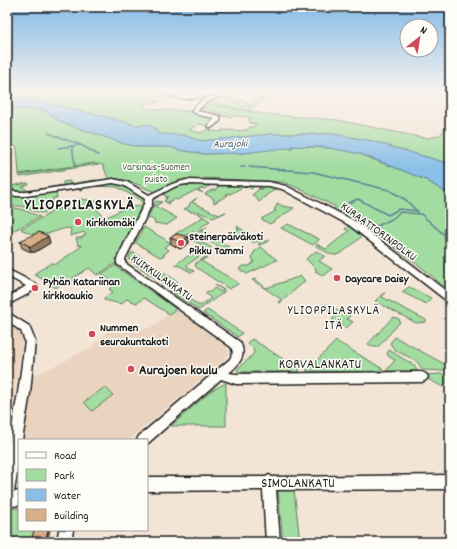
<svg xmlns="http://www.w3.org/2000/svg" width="457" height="549" font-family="Dekko,sans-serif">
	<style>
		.built { fill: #ead4bf }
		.green { fill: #a2dca1; stroke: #5f7c5e }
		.water { fill: #8ac0e8; stroke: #5e7e96 }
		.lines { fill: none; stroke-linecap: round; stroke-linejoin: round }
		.stream { stroke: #5e7e96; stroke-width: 1.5 }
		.minor-casing { stroke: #1c1c1c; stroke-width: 3 }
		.minor { fill: #fdfcf7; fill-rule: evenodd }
		.wall { fill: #ba9676; stroke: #1c1c1c }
		.shaded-wall { fill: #977a60; stroke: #1c1c1c }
		.building { fill: #d8ae89; stroke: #1c1c1c }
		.poi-dot { fill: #d1495b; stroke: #fdfcf7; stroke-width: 1.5 }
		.labels { text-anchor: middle; stroke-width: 3; stroke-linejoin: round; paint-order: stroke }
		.far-park-label { font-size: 10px; fill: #4b5f4b; stroke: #fdfcf7 }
		.far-water-label { font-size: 11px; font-style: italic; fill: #485e6e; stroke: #fdfcf7 }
		.poi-label { font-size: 12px; font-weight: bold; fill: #1c1c1c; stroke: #fdfcf7; text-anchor: start }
		.street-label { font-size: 12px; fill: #1c1c1c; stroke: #fdfcf7 }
		.neighbourhood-label { font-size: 13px; letter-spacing: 1px; fill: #1c1c1c; stroke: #fdfcf7 }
		.near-street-label { font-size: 14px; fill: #1c1c1c; stroke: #fdfcf7 }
		.near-poi-label { font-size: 14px; font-weight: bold; fill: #1c1c1c; stroke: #fdfcf7; text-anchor: start }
		.district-label { font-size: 16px; font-weight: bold; letter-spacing: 1px; fill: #1c1c1c; stroke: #fdfcf7 }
	</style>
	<rect width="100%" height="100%" fill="#f2e5d6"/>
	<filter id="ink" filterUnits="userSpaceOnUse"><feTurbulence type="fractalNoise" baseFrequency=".025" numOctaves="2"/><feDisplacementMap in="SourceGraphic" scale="8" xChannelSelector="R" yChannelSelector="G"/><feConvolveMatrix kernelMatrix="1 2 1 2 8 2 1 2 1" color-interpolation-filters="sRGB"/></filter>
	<g filter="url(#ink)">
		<path class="built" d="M176 309 227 346 229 353 224 360 129 440H23L32 377 90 348 108 331 150 328Z
			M7 322 17 328 23 336 7 440Z"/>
		<path class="green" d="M7 92H151L175 97 170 98 147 95 139 100H149L153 98 160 101C155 105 149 101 143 105L148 109 187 111 216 117 210 126 198 124 189 130 201 133 208 129H211L210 131 222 132V130C231 130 239 131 248 130V128L255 126 257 124 250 123 249 119 251 118C240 114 230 118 219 116L222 113 210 111 204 108 196 111 204 103 264 114 337 120 419 137 428 138 440 135 450 123V164L372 141 333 134H272L201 141 183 135 158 134 155 128 149 125H135L115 119 29 99 7 97Z
			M233 92H247L245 94H235L236 95 228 99 240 103 238 101 243 100 249 103 241 110 207 101 215 97C222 101 227 97 233 92Z
			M267 92H275L253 107 250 111 245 110 259 98 253 95 258 93 264 94Z
			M26 108 44 110 61 122 125 144 141 147H170L179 150 204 154 244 153 297 146 340 149 361 154 379 162 400 169 426 180 450 195V292L425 270 370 230 364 231 332 210 336 207 298 188 283 182 204 178 201 181H189L156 193C139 185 125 177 106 179L108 178 103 165 99 164 20 177 19 175 95 163 19 174 17 148 15 146 7 145V109Z
			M96 180 25 192H17L9 188 11 186 27 183 29 184 22 187 29 191 63 185V182L70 181V184Z
			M108 182 124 186 145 199 137 219H138L116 263 97 275 89 268 73 278 77 281 73 284 65 281 56 288 34 274 51 263 56 264 82 246 78 245 76 238H81L86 234 84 232 70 236 71 229 68 228C51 231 39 241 21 229L73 201 80 199 96 201 94 204 104 219 120 210 143 205 140 200 117 187 93 186Z
			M183 184H213L204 189 202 188 198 190 203 193 196 190 177 200 175 199 168 202 169 204 164 201 167 199 165 198 168 197 162 194Z
			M222 185H253L254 186 252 189 245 186 230 194 228 193 226 194 228 195 214 203 213 198 205 194 212 190H216L217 187Z
			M262 186 279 187 265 196 266 197 262 198 263 199 259 202 256 198 257 197 252 195 259 189H263L258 188Z
			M82 188 83 190 80 191V189L56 192 57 198H53V201L50 202 54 203 55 206H60C43 216 41 214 24 207 19 205 12 206 7 206V193L19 196Z
			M197 198 192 202 219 215 226 212 213 218 199 212H190L191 211 184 209 190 206 189 205 191 202Z
			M156 201 162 202 155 206 177 218 167 225 154 223 155 221 150 218 147 219Z
			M278 203 282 206 294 208 270 224 261 219 276 211 274 210Z
			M11 207 24 210 40 217 7 234V208Z
			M198 213 210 221C200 227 186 240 175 234L203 217Z
			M288 224 319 239V240L313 245 281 228Z
			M349 225 362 236C357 240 343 254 336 255 330 256 321 248 316 246L317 244 326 249 349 231 345 229Z
			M238 226 239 228 266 242 270 240 260 245H258L260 243 256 241 254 243 246 238 239 239V237L231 233 239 230 237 229Z
			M144 227 171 243 164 247 169 250 164 254 165 255 160 257 136 243Z
			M207 227 201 231 229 247 221 248 197 235V232Z
			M190 235 212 248 188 264 187 267 194 271 192 273 180 266 174 265 204 246 188 238Z
			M261 247 277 260 247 274 239 269 242 266H249L254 262 252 257 254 252Z
			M316 251 325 256 319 261 332 269 324 276 315 271 317 270 306 259Z
			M131 253H135L138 255 178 282 177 283 169 287 130 261 129 258Z
			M207 256 208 257 201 261 237 282 238 284 229 289 197 268 195 266 196 263Z
			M116 265 118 268 176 309 169 314 144 298 137 303 126 299 122 304 104 300V298L113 292 109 289 116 284 101 274Z
			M301 276 305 281 280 303 278 302 281 299 252 280 255 279 266 288Z
			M215 285 224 290V292L199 310 170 291 172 288 176 287 174 289 200 306 211 298 205 293 208 291 210 292 215 288 221 292 223 290Z
			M409 287 431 298 426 304 402 292Z
			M384 293H385L382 297 426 320V322L416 323 375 301Z
			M325 304 350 316 347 319 353 322 346 328 332 320 337 314 324 308 319 311 315 309Z
			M207 310 209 311 242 333 238 337 203 313Z
			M393 317 399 319 400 322 378 347H373L368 344Z
			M395 337 446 365 450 360V365L443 371 424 370C420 368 421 366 418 363 411 355 394 354 390 343Z
			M252 339 300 370 299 372H239L237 369 249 359 254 353 253 348 247 343Z
			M336 341 383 369 376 372 306 371Z
			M389 350 415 366 417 371H386L395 360 389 357 387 353Z
			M442 374 450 377 443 387 424 377 425 375Z
			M226 383V426H171L212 390Z
			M105 387 113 395 92 411 84 402Z
			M278 490H294L300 542H283Z
			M19 508V530H35L31 542H7V509Z"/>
		<path class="water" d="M7 97 29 99 115 119 135 125H149L155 128 158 134 183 135 201 141 272 134H333L372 141 450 164V195L426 180 361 154 324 147 291 146 292 149 285 148 244 153 204 154 179 150 170 147H141L125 144 61 122 44 110 7 109Z"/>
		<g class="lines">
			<path class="stream" d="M48 133 81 145 98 155
				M72 146 75 165
				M58 148 80 145
				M241 167H245
				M249 167 313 172 389 190 406 200 418 212
				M421 214 450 240
				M356 216 341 206 358 199 388 215 399 209 418 211
				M361 219 375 227 392 219 400 212 421 214"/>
			<g class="minor-casing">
				<path id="minor" d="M209 92H226L205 103 197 111 220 116V121L211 128 208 126 215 118 199 115 191 111 201 101 217 94C207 95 183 102 174 97L177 95Z
					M113 179 127 182 149 195 172 184 186 180 269 182 286 186 355 221 450 294V302L447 301 349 225 282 189 269 186 186 184 176 186 152 199V204L125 259V263L240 342C247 356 239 364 229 373L236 374 422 372 426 374 428 377 426 380 422 382 236 384 221 379 147 444V440H137L139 436 230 359 233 352 231 347 117 264V259L144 204 145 199 123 185 113 183 26 196H16L7 193V188L17 192H26Z
					M7 269 36 284 38 286 28 294 7 305V298L26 286 7 276Z
					M7 312 29 326 35 341 30 393 22 440H19V460L14 492 19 491V505L7 507V454L18 393 25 341 21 331 7 321Z
					M269 475 272 477 450 475V489L276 490 280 542H266L263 490 147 491V477H266Z
					M59 530H73L71 542H57Z"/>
			</g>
			<use href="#minor" class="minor"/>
		</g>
		<path class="wall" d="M48 236 50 243 35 252H31L22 248 20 241Z
			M170 237H189V243L180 249 171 244Z"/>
		<path class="shaded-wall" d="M48 236 50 243 35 252H31L29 246Z
			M189 237V243L180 249 179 242Z
			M48 530H50L47 542H45Z"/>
		<path class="building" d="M39 232 48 236 33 246H29L20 241Z
			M177 234 189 237 179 242 170 237Z
			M34 530H48L45 542H31Z"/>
	</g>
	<linearGradient id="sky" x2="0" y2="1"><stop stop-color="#82b9e8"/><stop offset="0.54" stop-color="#f9f3ed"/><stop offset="1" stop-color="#f9f3ed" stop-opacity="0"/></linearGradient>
	<rect width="457" height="169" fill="url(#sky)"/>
	<g class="poi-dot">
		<circle cx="78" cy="222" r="4"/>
		<circle cx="181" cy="243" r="4"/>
		<circle cx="337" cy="278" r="4"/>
		<circle cx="35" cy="288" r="4"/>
		<circle cx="92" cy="334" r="4"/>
		<circle cx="131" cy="369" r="4"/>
	</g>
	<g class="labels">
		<g class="far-park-label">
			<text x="156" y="170">Varsinais-Suomen<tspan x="156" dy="12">puisto</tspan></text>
		</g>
		<g class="far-water-label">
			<text transform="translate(230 143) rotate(-2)" y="4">Aurajoki</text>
		</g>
		<g class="poi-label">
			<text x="86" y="226">Kirkkomäki</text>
			<text x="189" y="240">Steinerpäiväkoti<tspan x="189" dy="14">Pikku Tammi</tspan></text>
			<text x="345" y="282">Daycare Daisy</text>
			<text x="43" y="285">Pyhän Katariinan<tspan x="43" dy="14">kirkkoaukio</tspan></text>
			<text x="100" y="331">Nummen<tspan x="100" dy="14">seurakuntakoti</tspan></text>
		</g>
		<g class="street-label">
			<text transform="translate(379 231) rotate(36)" y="4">KURAATTORINPOLKU</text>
			<text transform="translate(162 277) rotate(35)" y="4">KUIKKULANKATU</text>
		</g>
		<g class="neighbourhood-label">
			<text x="334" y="314">YLIOPPILASKYLÄ<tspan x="334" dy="15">ITÄ</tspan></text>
		</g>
		<g class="near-street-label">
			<text x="320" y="368">KORVALANKATU</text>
			<text x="298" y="487">SIMOLANKATU</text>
		</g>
		<g class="near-poi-label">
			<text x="139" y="374">Aurajoen koulu</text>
		</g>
		<g class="district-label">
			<text x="80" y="209">YLIOPPILASKYLÄ</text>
		</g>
	</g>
	<rect width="457" height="549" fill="none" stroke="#fdfcf7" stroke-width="24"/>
	<rect x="12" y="12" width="433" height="525" fill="none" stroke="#1c1c1c" stroke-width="1.5" filter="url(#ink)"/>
	<rect x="18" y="439" width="130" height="92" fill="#fdfcf7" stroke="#a3a29f"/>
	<rect x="26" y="452" width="20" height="6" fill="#fdfcf7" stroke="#a3a29f"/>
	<text x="54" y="459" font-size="12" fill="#1c1c1c">Road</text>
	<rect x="26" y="469" width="20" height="12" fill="#a2dca1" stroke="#a3a29f"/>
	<text x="54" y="479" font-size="12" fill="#1c1c1c">Park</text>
	<rect x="26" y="489" width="20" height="12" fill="#8ac0e8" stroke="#a3a29f"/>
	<text x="54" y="499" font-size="12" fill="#1c1c1c">Water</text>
	<rect x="26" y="509" width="20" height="12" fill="#d8ae89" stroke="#a3a29f"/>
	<text x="54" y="519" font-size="12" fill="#1c1c1c">Building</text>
	<g transform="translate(419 38) rotate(30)"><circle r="19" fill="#fdfcf7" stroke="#a3a29f"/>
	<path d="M0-3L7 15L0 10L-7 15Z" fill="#d1495b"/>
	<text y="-6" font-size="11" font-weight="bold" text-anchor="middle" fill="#1c1c1c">N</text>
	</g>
</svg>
